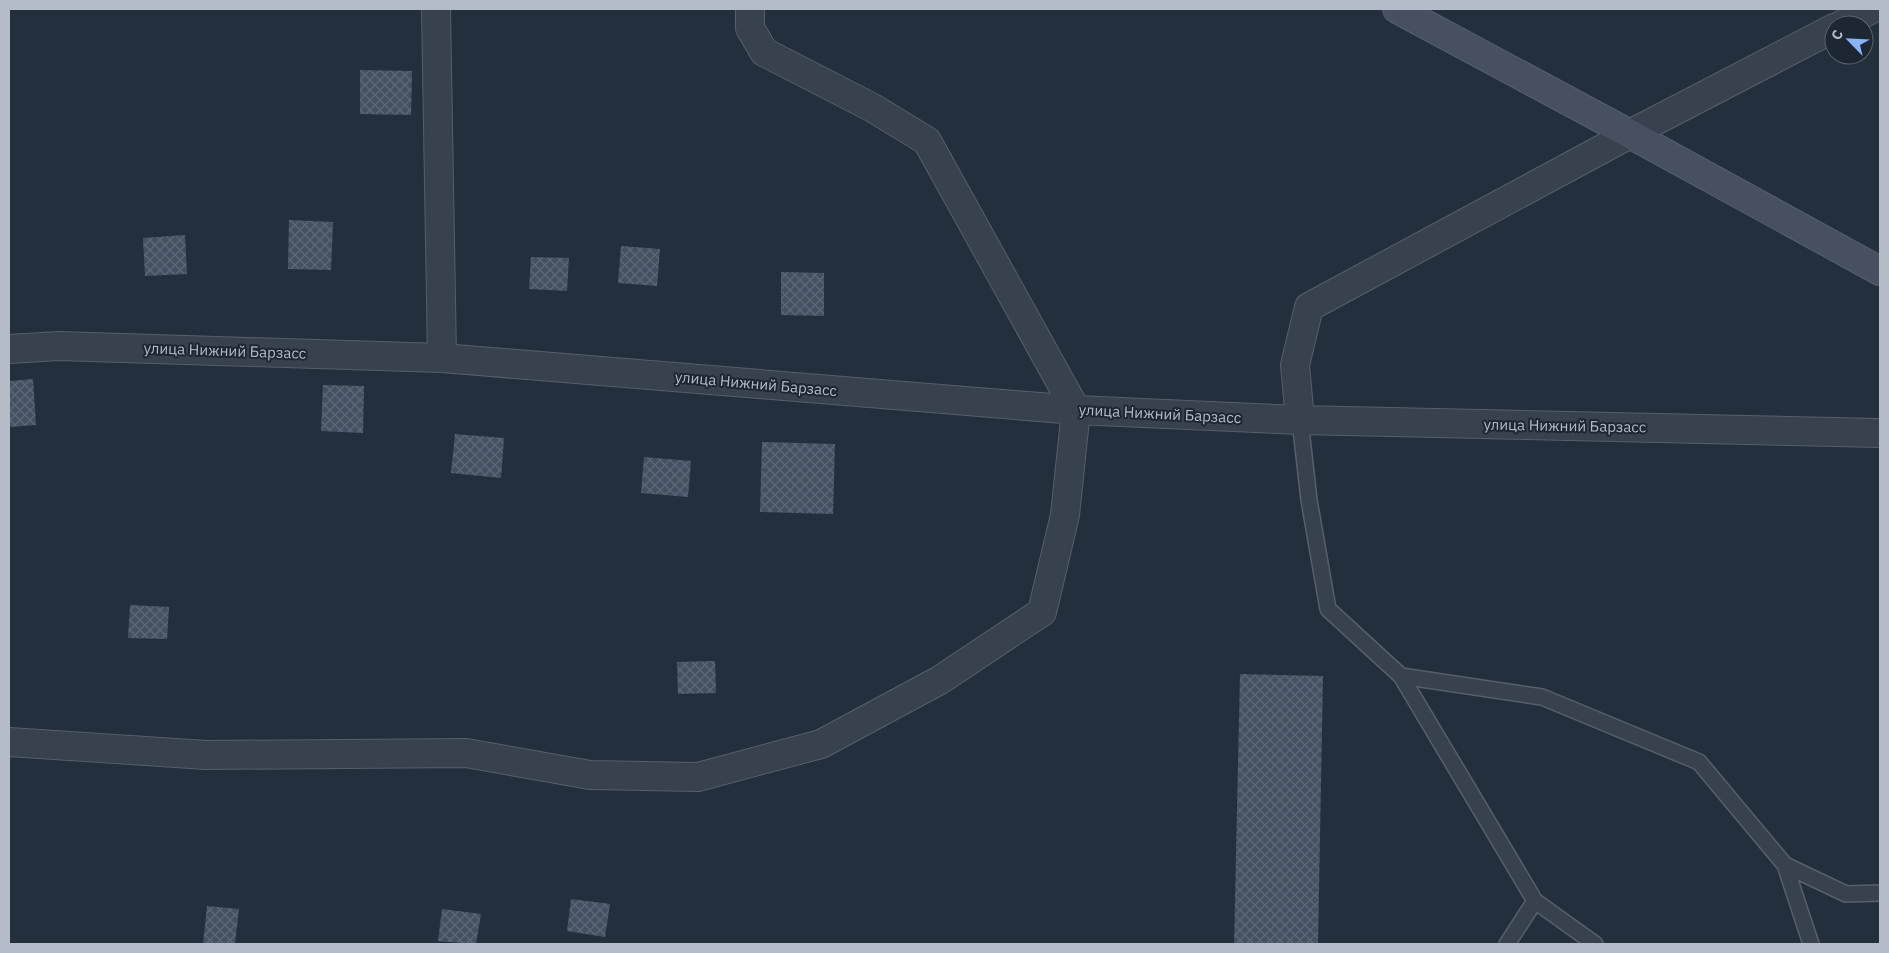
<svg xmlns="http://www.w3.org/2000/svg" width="1889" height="953" font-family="'IBM Plex Sans',sans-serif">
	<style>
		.building { fill: url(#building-cross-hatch) }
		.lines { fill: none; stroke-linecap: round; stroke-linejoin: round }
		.lane-casing { stroke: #565f6c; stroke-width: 18 }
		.street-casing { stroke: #565f6c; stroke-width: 30 }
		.secondary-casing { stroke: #565f6c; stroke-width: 30 }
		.lane { stroke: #38414e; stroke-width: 15 }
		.street { stroke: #38414e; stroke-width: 28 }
		.secondary { stroke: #465061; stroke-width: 28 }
		.labels { text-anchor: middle; stroke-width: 4; stroke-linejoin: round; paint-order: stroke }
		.street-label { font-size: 15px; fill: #b4bcc9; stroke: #1d2633 }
	</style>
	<defs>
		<pattern id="building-cross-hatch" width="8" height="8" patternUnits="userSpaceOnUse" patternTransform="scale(1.25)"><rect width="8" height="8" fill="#455162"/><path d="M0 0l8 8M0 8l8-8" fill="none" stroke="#5d6877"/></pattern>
	</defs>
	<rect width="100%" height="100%" fill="#242f3e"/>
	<path class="building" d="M360 70 412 71 411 115 360 114Z
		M289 220 333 222 331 270 288 269Z
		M185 235 187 274 145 276 143 238Z
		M621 246 660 249 657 286 618 283Z
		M531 257 569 258 567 291 529 289Z
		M781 272 824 273V316L781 315Z
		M33 379 36 425 9 427V381Z
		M323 385 364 386 363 433 321 431Z
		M455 434 504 438 501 478 451 473Z
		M762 442 835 444 833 514 760 512Z
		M644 457 691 461 688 497 641 493Z
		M130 605 169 607 167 639 128 638Z
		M715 661 716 693 678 694 677 662Z
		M1240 674 1323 676 1318 944H1234Z
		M571 899 610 904 605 937 567 931Z
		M207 906 239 909 235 944H203Z
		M442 909 481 914 476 944 438 941Z"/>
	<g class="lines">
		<g class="lane-casing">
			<path id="lane" d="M1300 420 1309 500 1328 609 1401 676 1535 901 1595 944
				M1401 676 1542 697 1699 762 1785 865 1846 894 1880 893
				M1785 865 1811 944
				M1507 944 1535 901"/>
		</g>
		<g class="street-casing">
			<path id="street" d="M436 9 442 358
				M1841 25 1872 9
				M9 349 59 346 442 358 1076 410 1300 420 1880 433
				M1300 420 1295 365 1309 307 1630 134 1834 28
				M9 742 206 755 466 753 590 775 698 777 821 744 940 680 1042 612 1065 515 1076 410 927 141 873 108 764 52 750 28V9"/>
		</g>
		<g class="secondary-casing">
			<path id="secondary" d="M1397 9 1630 134 1880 271"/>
		</g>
		<use href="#lane" class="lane"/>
		<use href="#street" class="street"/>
		<use href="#secondary" class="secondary"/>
	</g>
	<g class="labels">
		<g class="street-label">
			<text transform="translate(225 351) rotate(2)" y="5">улица Нижний Барзасс</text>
			<text transform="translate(756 384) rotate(5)" y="5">улица Нижний Барзасс</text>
			<text transform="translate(1160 414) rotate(3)" y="5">улица Нижний Барзасс</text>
			<text transform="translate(1565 426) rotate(1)" y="5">улица Нижний Барзасс</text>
		</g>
	</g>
	<rect width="1889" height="953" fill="none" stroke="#b4bcc9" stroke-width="20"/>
	<g transform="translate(1849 40) rotate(294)"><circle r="24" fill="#1d2633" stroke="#59626f"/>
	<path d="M0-4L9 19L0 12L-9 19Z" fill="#8ab4f8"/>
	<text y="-8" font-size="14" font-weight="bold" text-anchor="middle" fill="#b4bcc9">С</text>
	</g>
</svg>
